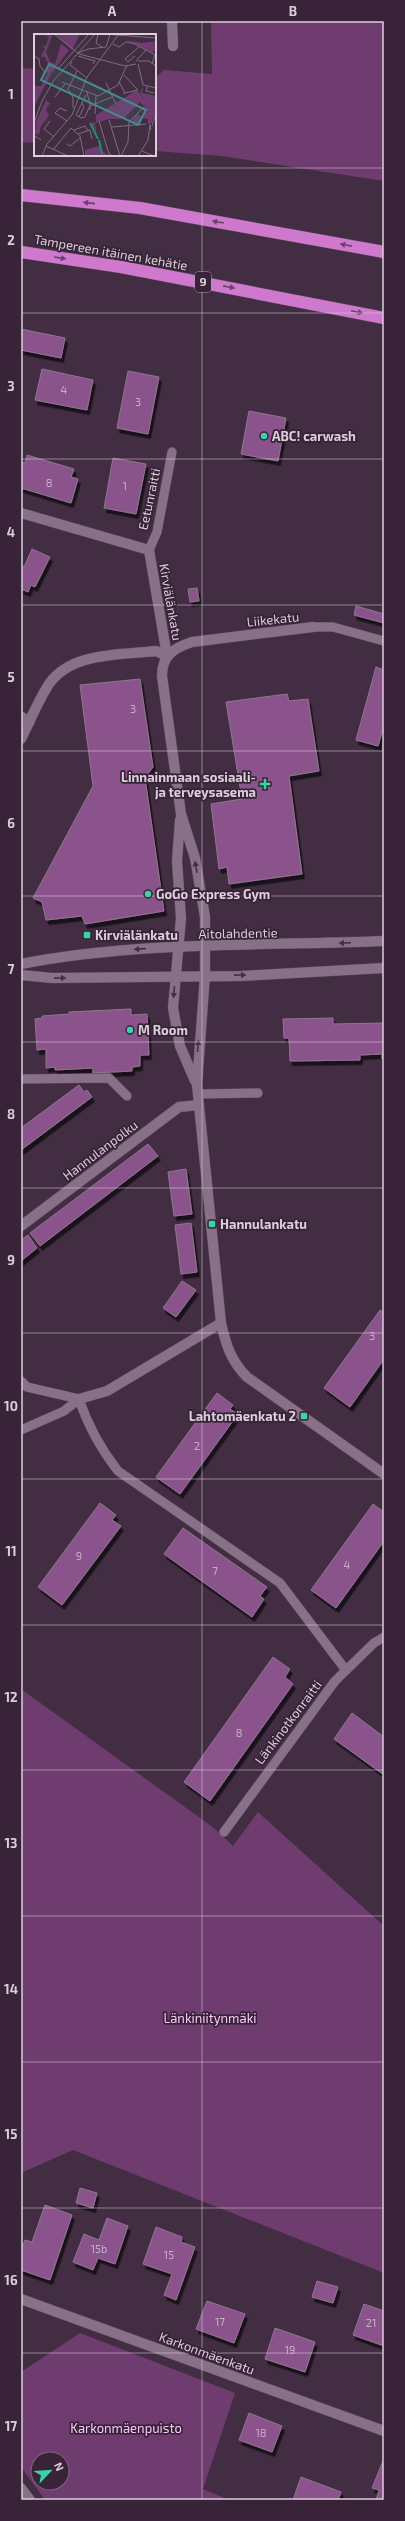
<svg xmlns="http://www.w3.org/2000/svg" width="405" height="2521" font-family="'Exo 2',sans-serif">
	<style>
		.green { fill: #6f3c70; fill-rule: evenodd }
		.building { fill: #8b528b; stroke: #8f778f; filter: url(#shadow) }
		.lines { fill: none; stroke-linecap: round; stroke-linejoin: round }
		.service-casing { stroke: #5a495a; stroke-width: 10 }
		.minor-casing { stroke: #5a495a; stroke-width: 11 }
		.secondary-casing { stroke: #5a495a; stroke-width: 11 }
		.motorway-casing { stroke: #5a495a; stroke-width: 13 }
		.service { stroke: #887088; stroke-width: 9 }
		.minor { stroke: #887088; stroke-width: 10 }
		.secondary { stroke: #887088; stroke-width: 10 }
		.motorway { stroke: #ce79ce; stroke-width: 12 }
		.oneway { fill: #6c416c }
		.oneway2 { fill: #442f44 }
		.grid { fill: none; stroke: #dccedb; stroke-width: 1; stroke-opacity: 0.55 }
		.poi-dot { fill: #38d4a6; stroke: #382338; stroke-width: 1.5 }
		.labels { text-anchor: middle; stroke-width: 3.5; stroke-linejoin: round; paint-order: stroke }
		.number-label { font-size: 11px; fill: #c8afc7 }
		.shield { fill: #382338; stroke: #ab9baa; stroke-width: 1 }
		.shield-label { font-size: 12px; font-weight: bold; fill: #dccedb }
		.street-label { font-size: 13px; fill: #dccedb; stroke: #382338 }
		.poi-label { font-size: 13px; font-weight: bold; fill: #dccedb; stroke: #382338; text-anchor: start }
		.park-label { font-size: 13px; fill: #fac9f9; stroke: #382338 }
		.inset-river { fill: none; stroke: #1b8d6c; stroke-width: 2 }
		.inset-road { fill: none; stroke: #806d7f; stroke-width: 1 }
		.view { fill: #428c89; fill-opacity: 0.15; stroke: #428c89; stroke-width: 2 }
		.inset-edge { fill: none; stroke: #dccedb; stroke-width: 2 }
		.neatline { fill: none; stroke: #dccedb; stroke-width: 1.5 }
		.grid-label { font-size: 13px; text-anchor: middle; font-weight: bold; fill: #dccedb }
	</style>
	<defs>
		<filter id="shadow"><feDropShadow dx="2.5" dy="4.5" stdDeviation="0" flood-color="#0009"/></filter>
	</defs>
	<rect width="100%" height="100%" fill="#422d42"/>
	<path class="green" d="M384 21V181L222 156 155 151V78L164 70 212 74 211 22Z
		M21 68 35 69V143L21 142Z
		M21 1689 214 1828 233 1846 258 1812 384 1926V2273L73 2150 21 2173Z
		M80 2333 235 2393 203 2489 229 2500H45L21 2467V2372ZM38 2459H62V2483H38Z"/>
	<path class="building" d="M21 329 65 338 61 358 21 350Z
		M42 369 93 380 87 410 35 400Z
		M128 371 159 377 148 434 117 428Z
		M249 411 286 418 278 461 241 454Z
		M27 455 74 469 71 477 78 479 71 503 21 488V462L25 463Z
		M113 458 146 464 136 514 104 508Z
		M32 549 50 557 35 587 31 585 28 592 21 589V565L24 567Z
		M197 588 199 601 190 602 188 589Z
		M356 606 384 614V623L354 615Z
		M376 667 384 670V725L378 746 356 740Z
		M140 679 153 767 145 778 164 911 85 924 82 916 46 920 42 902 33 898 93 786 80 685Z
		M287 694 289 701 308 699 319 771 289 776 302 874 229 884 227 867 219 869 211 804 242 799 226 702Z
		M131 1009V1015L147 1014 149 1055H140V1066L132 1067V1071L93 1073V1068L55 1070V1067L46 1068V1049L37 1050 35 1019 42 1018V1016L69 1014V1012Z
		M333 1018V1024L384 1023V1059H382V1054L360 1055V1060L290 1061 289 1038H284L283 1019Z
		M79 1085 84 1092 87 1090 92 1097 21 1150V1128Z
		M148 1144 158 1156 40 1246 30 1233Z
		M186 1169 192 1214 174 1216 168 1172Z
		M191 1223 197 1272 181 1274 175 1225Z
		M28 1235 37 1248 21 1261V1240Z
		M182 1281 196 1290 176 1317 163 1308Z
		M380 1310 384 1313V1359L350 1407 324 1388Z
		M217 1393 233 1405 230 1409 238 1414 180 1494 156 1477Z
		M100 1503 116 1515 112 1520 121 1526 62 1605 38 1587Z
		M373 1504 384 1512V1541L336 1608 311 1590Z
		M183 1528 267 1587 260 1596 264 1599 252 1617 164 1554Z
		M273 1657 290 1669 285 1677 293 1684 210 1801 184 1782Z
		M352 1713 384 1737V1775L334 1739Z
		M80 2188 97 2193 93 2208 76 2203Z
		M45 2205 72 2215 50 2280 21 2270V2250L25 2240 32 2242Z
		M107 2218 128 2226 115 2264 98 2258 93 2270 73 2262 84 2234 99 2240Z
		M156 2227 182 2237 181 2242 195 2247 176 2300 164 2295 172 2274 143 2264Z
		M317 2281 338 2287 333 2303 312 2297Z
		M207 2301 245 2314 234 2343 196 2329Z
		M364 2304 384 2311V2346L353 2335Z
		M275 2328 315 2342 305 2372 265 2359Z
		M249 2413 282 2426 272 2452 239 2440Z
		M383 2461 384 2500H376L379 2490 372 2488Z
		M301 2477 341 2492 338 2500H293Z"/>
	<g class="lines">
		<g class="service-casing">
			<path id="service" d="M149 550 157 532 172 452
				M313 627H333L384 641
				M21 716 30 722
				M21 1079 109 1078 127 1096
				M198 1094 258 1093
				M21 1381 27 1387 79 1399
				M79 1399C88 1426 100 1448 118 1471L280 1583 345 1669
				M21 1430 64 1411 79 1399
				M224 1832 335 1681 374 1643 384 1637"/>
		</g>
		<g class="minor-casing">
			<path id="minor" d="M172 21 173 46
				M21 513 149 550 167 656
				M313 627 192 642C174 648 162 655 162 676L181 814 195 858 205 917V975L197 1085 221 1323C226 1345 231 1361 247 1377L384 1474
				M21 739C30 721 38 701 49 684 71 652 121 655 156 651L167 656
				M180 820 177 861 181 918 173 1008 180 1046 195 1081
				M21 1226 179 1107 199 1105
				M79 1399 107 1391 221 1323
				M21 2299 384 2431
				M21 2488 30 2500"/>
		</g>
		<g class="secondary-casing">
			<path id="secondary" d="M21 964C140 941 264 946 384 941
				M21 975 52 978 241 976 384 968"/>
		</g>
		<g class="motorway-casing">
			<path id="motorway" d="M21 195 140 208 384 252
				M21 252 121 267 384 318"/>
		</g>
		<use href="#service" class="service"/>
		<use href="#minor" class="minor"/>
		<use href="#secondary" class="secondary"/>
		<use href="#motorway" class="motorway"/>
	</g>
	<defs><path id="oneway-solid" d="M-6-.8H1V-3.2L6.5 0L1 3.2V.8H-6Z"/></defs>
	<g class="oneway">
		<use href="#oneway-solid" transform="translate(89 203) rotate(-174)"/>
		<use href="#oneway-solid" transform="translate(218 222) rotate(-170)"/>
		<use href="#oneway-solid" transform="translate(346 245) rotate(-169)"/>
		<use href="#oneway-solid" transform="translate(60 258) rotate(9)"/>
		<use href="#oneway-solid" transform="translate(229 287) rotate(11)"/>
		<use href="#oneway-solid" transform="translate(357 312) rotate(12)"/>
	</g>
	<g class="oneway2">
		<use href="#oneway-solid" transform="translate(196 867) rotate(-100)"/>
		<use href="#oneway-solid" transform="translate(345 943) rotate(178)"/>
		<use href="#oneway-solid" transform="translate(140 949) rotate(175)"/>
		<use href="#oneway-solid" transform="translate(240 975) rotate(-1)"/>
		<use href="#oneway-solid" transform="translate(60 978) rotate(-1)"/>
		<use href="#oneway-solid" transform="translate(174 992) rotate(95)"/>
		<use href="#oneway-solid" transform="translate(198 1046) rotate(-85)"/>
	</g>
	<path class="grid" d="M202 21V2500M21 168H384M21 313H384M21 459H384M21 605H384M21 751H384M21 896H384M21 1042H384M21 1188H384M21 1333H384M21 1479H384M21 1625H384M21 1770H384M21 1916H384M21 2062H384M21 2208H384M21 2353H384"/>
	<g class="poi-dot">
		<circle cx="264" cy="436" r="4"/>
		<path d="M263 778h4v4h4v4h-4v4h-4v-4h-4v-4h4z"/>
		<circle cx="148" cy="894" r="4"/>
		<rect x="83" y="931" width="8" height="8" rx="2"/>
		<circle cx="130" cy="1030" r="4"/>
		<rect x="208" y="1220" width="8" height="8" rx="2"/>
		<rect x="300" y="1412" width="8" height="8" rx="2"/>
	</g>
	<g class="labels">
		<g class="number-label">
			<text x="64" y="394">4</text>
			<text x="138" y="406">3</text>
			<text x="49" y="487">8</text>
			<text x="125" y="490">1</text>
			<text x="133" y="713">3</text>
			<text x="372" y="1340">3</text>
			<text x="197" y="1450">2</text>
			<text x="79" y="1560">9</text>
			<text x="347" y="1569">4</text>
			<text x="215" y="1575">7</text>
			<text x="239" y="1737">8</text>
			<text x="99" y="2253">15b</text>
			<text x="169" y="2259">15</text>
			<text x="220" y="2326">17</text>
			<text x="371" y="2327">21</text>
			<text x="290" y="2354">19</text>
			<text x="261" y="2437">18</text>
		</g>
		<rect class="shield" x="195" y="272" width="16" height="20" rx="3"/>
		<g class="shield-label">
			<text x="203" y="286">9</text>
		</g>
		<g class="street-label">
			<text transform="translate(111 252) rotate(10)" y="5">Tampereen itäinen kehätie</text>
			<text transform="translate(149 499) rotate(-78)" y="5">Eetunraitti</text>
			<text transform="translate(171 602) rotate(80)" y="5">Kirviälänkatu</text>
			<text transform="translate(273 619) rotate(-6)" y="5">Liikekatu</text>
			<text transform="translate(238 933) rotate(-1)" y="5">Aitolahdentie</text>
			<text transform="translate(100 1150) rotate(-37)" y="5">Hannulanpolku</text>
			<text transform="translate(288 1722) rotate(-53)" y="5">Länkinotkonraitti</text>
			<text transform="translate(207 2353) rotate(20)" y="5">Karkonmäenkatu</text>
		</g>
		<g class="poi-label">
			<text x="272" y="441">ABC! carwash</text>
			<text x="256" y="782" text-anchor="end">Linnainmaan sosiaali-<tspan x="256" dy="15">ja terveysasema</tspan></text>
			<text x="156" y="899">GoGo Express Gym</text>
			<text x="95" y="940">Kirviälänkatu</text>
			<text x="138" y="1035">M Room</text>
			<text x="220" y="1229">Hannulankatu</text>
			<text x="296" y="1421" text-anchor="end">Lahtomäenkatu 2</text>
		</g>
		<g class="park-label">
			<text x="210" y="2023">Länkiniitynmäki</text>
			<text x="126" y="2433">Karkonmäenpuisto</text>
		</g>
	</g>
	<g transform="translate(34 34)">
		<rect width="122" height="122" fill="#422d42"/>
		<path d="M10 0 18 2 12 18 16 28 21 30 27 10 35 16 17 40 0 73V52H7L14 39 12 38 15 32 11 23H7L11 14 8 13 12 11 15 3ZM22 0 31 1 46 0 38 16ZM92 6 108 9 122 7V15L119 19ZM109 52 108 59 122 62V76L117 90H114V85L108 84 107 89 99 90V85L104 80 107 83 113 78 110 74 113 70 110 73 106 68 92 82 91 85H75L61 89 63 105 56 89 62 88V81L103 56 110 66 106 59ZM12 66 16 69 12 75 15 82 7 92 5 101 1 99 2 88ZM66 105 69 118 77 122H51V116L65 112Z" fill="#6f3c70"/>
		<path class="inset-river" d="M56 89 64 105M65 106 68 120M59 122H74"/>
		<path class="inset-road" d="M20 0 45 20 91 32 102 30M64 0 62 9 68 13M70 0 122 4M79 10 85 13 92 8 101 10 121 21M44 19 54 15 72 13 76 0M0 22 5 25 6 32 12 40M44 22 61 27 59 30M101 22 94 28 91 25 106 12M102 27 112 16M104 27H115L122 32M38 28 36 31 53 44M104 30 109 51 122 54M118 30 122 17M24 35 55 0M90 41 104 56 91 59M28 48 64 62 84 51 93 31M85 48 91 59 89 60M72 49 82 70M113 53 112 57 120 59M52 61 42 81 47 84 51 83 56 71 53 58M21 63 31 50M39 74V63L34 55 43 37M56 76V72L78 63M33 77 26 74 21 79 33 87M61 80 62 61M45 83 50 73 48 69M75 86 86 122M16 87 10 95 20 103M65 87 75 120 79 122M0 89 8 67 20 46 61 0M118 92 122 78M78 93 112 90M40 96 51 92 54 97M44 100 56 96 58 105M0 107 1 102 7 106M33 110 36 112 46 104M12 112 34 122M19 116 37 94 46 102 50 122M108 117 120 122M8 122 13 110 38 81 53 43 85 0M87 122 94 108 95 88 110 73M104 122 114 106 116 91 117 96"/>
		<path class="view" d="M15 30 112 76 104 91 7 46Z"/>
		<rect width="122" height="122" class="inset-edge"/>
	</g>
	<rect width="405" height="2521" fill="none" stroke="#382338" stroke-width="44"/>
	<g transform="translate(50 2471) rotate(65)"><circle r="19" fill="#382338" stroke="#7a6779"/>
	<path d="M0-3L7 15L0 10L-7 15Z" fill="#38d4a6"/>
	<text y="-6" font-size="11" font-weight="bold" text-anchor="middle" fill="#dccedb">N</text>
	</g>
	<rect x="22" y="22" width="361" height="2477" class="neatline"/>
	<g class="grid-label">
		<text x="112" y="16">A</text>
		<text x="293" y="16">B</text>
		<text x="11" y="99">1</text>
		<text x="11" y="245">2</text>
		<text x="11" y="391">3</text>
		<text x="11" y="537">4</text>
		<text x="11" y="682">5</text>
		<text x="11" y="828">6</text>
		<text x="11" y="974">7</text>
		<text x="11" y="1119">8</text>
		<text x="11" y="1265">9</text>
		<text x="11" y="1411">10</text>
		<text x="11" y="1556">11</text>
		<text x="11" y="1702">12</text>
		<text x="11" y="1848">13</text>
		<text x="11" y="1994">14</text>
		<text x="11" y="2139">15</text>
		<text x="11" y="2285">16</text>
		<text x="11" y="2431">17</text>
	</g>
</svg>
